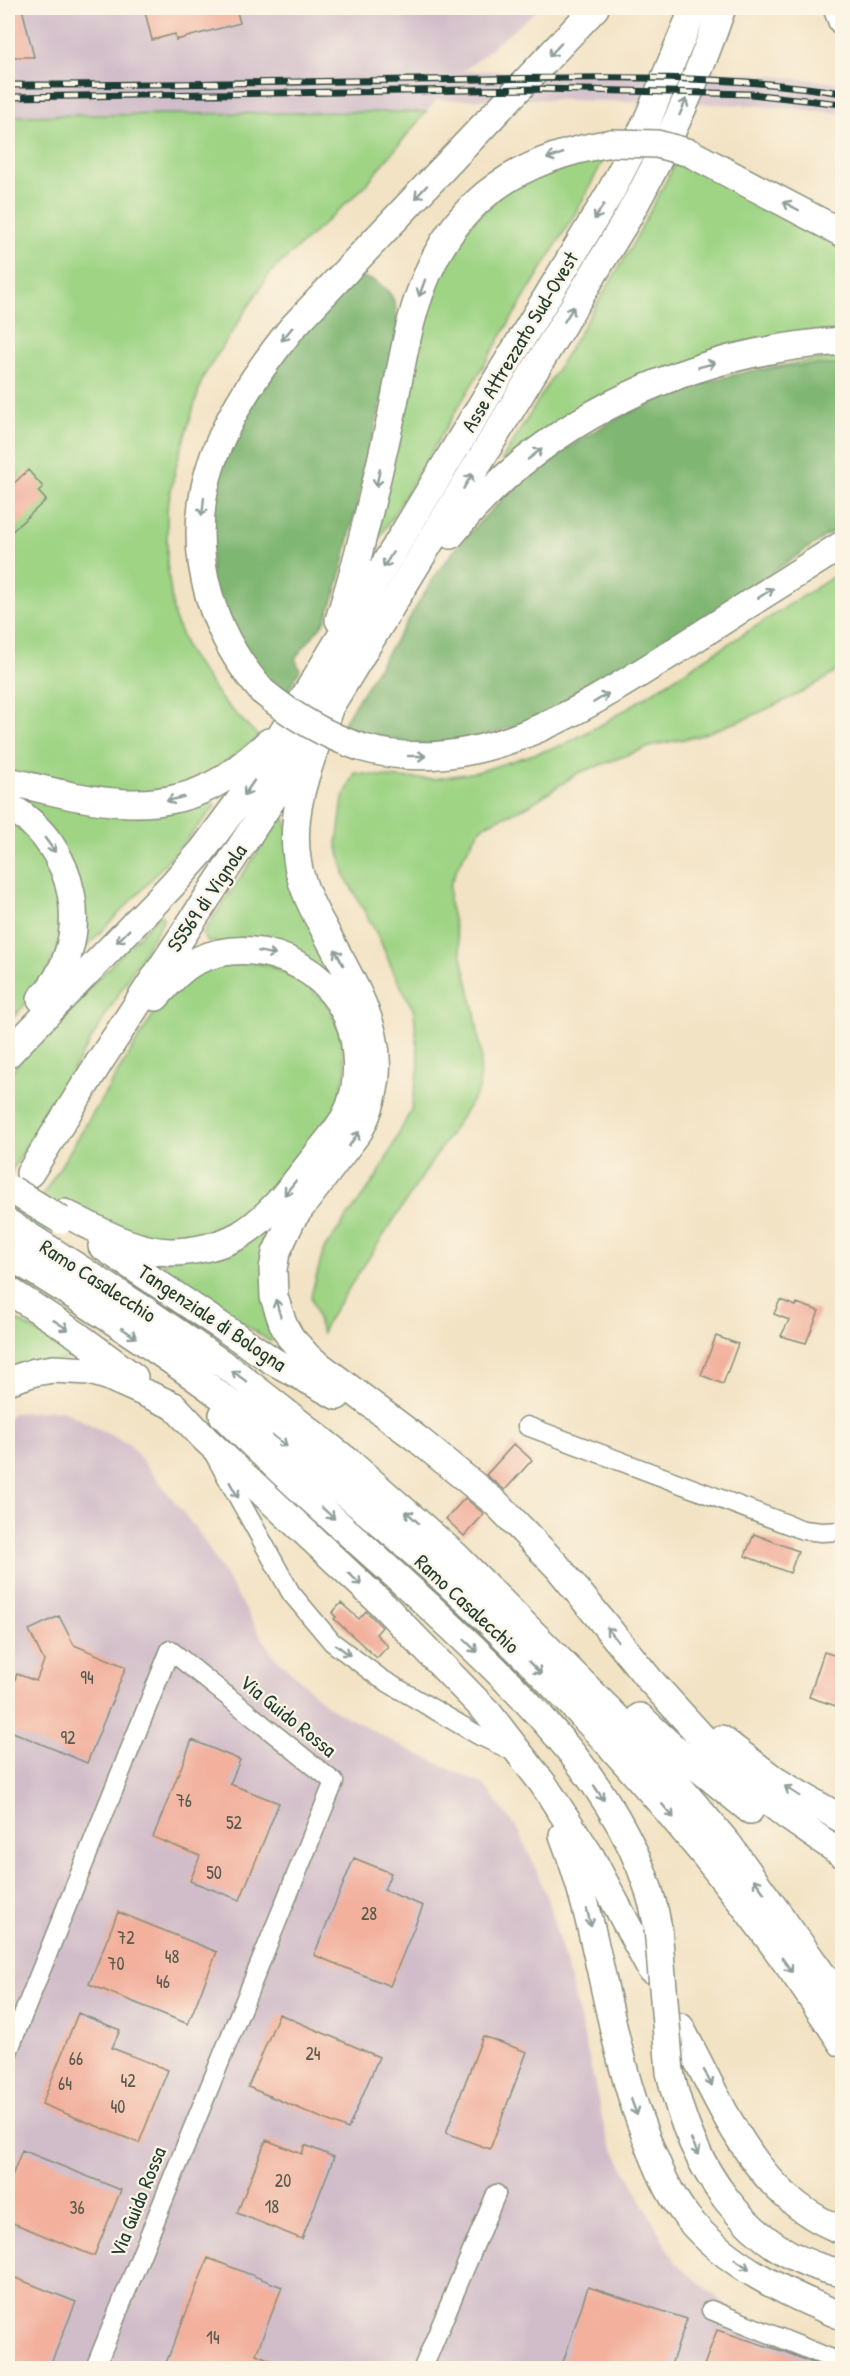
<svg xmlns="http://www.w3.org/2000/svg" width="850" height="2376" font-family="'Patrick Hand',sans-serif">
	<style>
		.industrial { fill: #d1bdc9 }
		.green { fill: #9fd485; stroke: #5f885c; stroke-width: 1.5 }
		.forest { fill: #7fb672; stroke: #4f7a53; stroke-width: 1.5 }
		.building { fill: #f2b09d }
		.lines { fill: none; stroke-linecap: round; stroke-linejoin: round }
		.minor-casing { stroke: #89907c; stroke-width: 21 }
		.highway-casing { stroke: #89907c; stroke-width: 30 }
		.minor { stroke: #fff; stroke-width: 18 }
		.highway { stroke: #fff; stroke-width: 27 }
		.rail-casing { stroke: #1f3d34; stroke-width: 7 }
		.rail { stroke: #fcf5e5; stroke-width: 4.5; stroke-dasharray: 14; stroke-linecap: butt }
		.highway-bridge-casing { stroke: #89907c; stroke-width: 30; stroke-linecap: butt }
		.highway-bridge { stroke: #fff; stroke-width: 27 }
		.oneway { stroke: #8f9e9a }
		.labels { text-anchor: middle; stroke-width: 4.5; stroke-linejoin: round; paint-order: stroke }
		.number-label { font-size: 18px; fill: #545a4e }
		.street-label { font-size: 21px; fill: #1f3d34; stroke: #fcf5e5 }
	</style>
	<rect width="100%" height="100%" fill="#fcf5e5"/>
	<filter id="ink" filterUnits="userSpaceOnUse"><feTurbulence type="fractalNoise" baseFrequency=".0167" numOctaves="2"/><feDisplacementMap in="SourceGraphic" scale="12" xChannelSelector="R" yChannelSelector="G"/><feConvolveMatrix kernelMatrix="1 2 1 2 8 2 1 2 1" color-interpolation-filters="sRGB"/></filter>
	<filter id="wash" filterUnits="userSpaceOnUse"><feTurbulence type="fractalNoise" baseFrequency=".008" numOctaves="4" result="noise"/><feDisplacementMap in="SourceGraphic" scale="24" xChannelSelector="R" yChannelSelector="G"/><feGaussianBlur stdDeviation="1.35" result="paint"/><feColorMatrix in="noise" values="0 0 0 0 0 0 0 0 0 0 0 0 0 0 0 0 0 1.4 0 .05"/><feComposite in="paint" operator="in"/></filter>
	<g filter="url(#wash)">
		<rect width="100%" height="100%" fill="#f3e3c5"/>
		<path class="industrial" d="M8 8H540L464 71H688L751 74 821 81 842 84V113L750 105 532 99 437 100 426 112 8 116Z
			M62 1410 130 1445 200 1534 273 1655 328 1706 399 1745 484 1785 519 1831 548 1898 579 2015 606 2135 675 2262 741 2318 797 2339 842 2349V2368H8V1418L13 1413Z"/>
		<path class="green" d="M364 112H426L364 187 270 273 203 377 177 462 167 509V564L174 616 188 652 222 700 259 737 201 780 135 796 8 770V116Z
			M606 155 579 207 380 537 374 533 421 319 454 241 509 185Z
			M676 162 703 171 842 245V330L811 332 505 462 502 460 629 251Z
			M842 358V365H814L744 372 815 360Z
			M842 571V666L833 674 803 692 745 719 698 736 655 745 578 773 528 806 491 822 482 827 474 838 457 868 450 885 449 902 475 1013 481 1055 479 1090 328 1320 322 1333 311 1296 324 1249 378 1175 411 1110 419 1067 414 1011 394 973 379 938 345 876 337 844 343 799 355 773 399 778 434 779 477 772 563 745 606 722Z
			M8 790 209 799 215 804V807L139 893 85 948 82 946 84 931Z
			M282 816 285 819 354 1005 215 942H209L204 937 203 933Z
			M8 819 26 833 57 880 62 939 39 989 8 1023Z
			M160 914 164 919 8 1177V1076L24 1056Z
			M241 959 290 971 326 1002 341 1033 346 1070 337 1107 283 1182 233 1227 177 1243 103 1225 66 1200 8 1295V1252L158 1007 187 976Z
			M280 1215 277 1339 269 1341 162 1266 165 1261Z
			M8 1315 79 1357 8 1371Z"/>
		<path class="forest" d="M365 278C395 287 397 304 398 332L337 589 325 621 295 658 300 670 283 699 252 667 211 583V483L270 366 354 279Z
			M814 365H842V525L624 674 543 719 438 748 339 730C362 693 385 656 409 619 420 601 430 582 443 565 516 469 624 399 742 373 765 367 790 367 814 365Z"/>
		<g id="blocks">
			<path class="building" d="M8 8H22L34 57H8Z
				M144 8H236L240 23 176 40 175 34 152 40Z
				M28 470 43 487 38 491 46 500 8 535V489Z
				M780 1300 796 1306 797 1303 819 1311 806 1343 781 1336 789 1320 774 1314Z
				M716 1336 738 1344 723 1384 701 1375Z
				M514 1444 532 1460 505 1490 486 1475Z
				M465 1498 484 1514 464 1536 446 1519Z
				M754 1534 798 1551 790 1573 745 1556Z
				M341 1603 359 1619 366 1611 382 1627 376 1634 388 1646 377 1658 334 1619 336 1617 332 1613Z
				M59 1616 74 1645 126 1667 87 1763 8 1730V1697L17 1674 36 1681 44 1661 29 1630Z
				M824 1652 843 1658V1696L839 1707 809 1697Z
				M192 1740 240 1760 230 1784 279 1803 240 1900 190 1881 200 1856 153 1837Z
				M354 1858 391 1873 384 1890 423 1906 390 1986 314 1955Z
				M118 1912 217 1952 188 2024 89 1984Z
				M78 2013 120 2030 112 2048 168 2070 139 2143 42 2104Z
				M279 2014 379 2057 348 2129 248 2087Z
				M483 2036 527 2052 490 2149 446 2133Z
				M266 2140 302 2154 305 2145 334 2157 302 2239 237 2213Z
				M22 2150 121 2190 94 2256 8 2221V2186Z
				M208 2258 282 2287 256 2354 290 2368H164Z
				M8 2275 76 2302 49 2368H8Z
				M588 2287 687 2319 670 2368H561Z
				M717 2330 785 2352 826 2368H703Z"/>
		</g>
	</g>
	<g filter="url(#ink)">
		<use href="#blocks" fill-opacity="0" stroke="#89907c" stroke-width="1.5"/>
		<g class="lines">
			<g class="minor-casing">
				<path id="minor" d="M527 1426 803 1530 822 1532 842 1531
					M215 1456 291 1593 332 1642 380 1678 478 1735 515 1752
					M8 2052 170 1650 334 1782 95 2368
					M711 2310 842 2363
					M423 2368 496 2194"/>
			</g>
			<g class="highway-casing">
				<path id="highway" d="M837 8 842 21
					M690 153 842 233
					M451 535C545 416 693 351 842 341
					M339 620C361 551 376 483 392 413 401 370 407 325 423 285 456 197 523 157 612 143
					M262 691C213 635 189 561 205 487 218 428 255 374 292 328L595 8
					M329 709C312 758 289 806 297 859 300 883 311 906 323 927 359 996 401 1052 359 1131L292 1219 276 1253 273 1269 274 1297 283 1324 290 1337 308 1357 420 1441 497 1504 557 1566 649 1679 741 1780 787 1816 842 1854
					M360 747C479 783 592 703 688 643 739 610 791 577 842 545
					M8 781C78 797 151 821 218 782 237 771 253 756 269 742
					M8 806C77 844 97 941 41 999
					M8 1054 172 885 203 850 251 785 610 193 647 121 694 8
					M30 1173 100 1061 290 772 627 219C665 151 697 81 722 8
					M64 1213C98 1229 131 1251 170 1252 193 1252 220 1246 240 1235 271 1216 293 1185 315 1157 325 1144 337 1131 345 1117 355 1098 358 1076 356 1055 353 977 265 928 196 961 180 969 168 984 156 997
					M8 1223 149 1313 233 1371 349 1462 456 1556 643 1744 728 1844 842 2002
					M102 1246 273 1361 337 1396
					M8 1255C334 1449 633 1725 842 2043
					M8 1290 77 1335 134 1377
					M8 1381 35 1372 53 1369 90 1371 107 1376 174 1406 205 1439 383 1605 489 1714 544 1785 591 1857 651 1970
					M223 1415C289 1482 361 1543 430 1607 522 1693 636 1799 658 1928
					M640 1717 669 1744 750 1810
					M721 1739 776 1781 842 1819
					M563 1835C601 1933 607 2039 646 2137 657 2165 668 2193 687 2217 726 2265 787 2294 842 2316
					M680 2027C721 2102 755 2199 842 2230
					M670 2072C690 2164 744 2254 842 2273"/>
			</g>
			<use href="#minor" class="minor"/>
			<use href="#highway" class="highway"/>
			<g class="rail-casing">
				<path id="rail" d="M8 85C165 85 322 81 480 79 600 77 724 74 842 93
					M8 97 540 89 751 94 842 104"/>
			</g>
			<use href="#rail" class="rail"/>
			<g class="highway-bridge-casing">
				<path id="highway-bridge" d="M612 143 657 144 690 153
					M262 691C292 716 322 734 360 747
					M12 1190 61 1220
					M658 1928 670 2072"/>
			</g>
			<use href="#highway-bridge" class="highway-bridge"/>
		</g>
		<defs><path id="oneway-shaft" d="M-6 0H5M1.5-3L5.5 0L1.5 3" fill="none" stroke-width="1.6" stroke-linecap="round" stroke-linejoin="round" transform="scale(1.5)"/></defs>
		<g class="oneway">
			<use href="#oneway-shaft" transform="translate(555 50) rotate(133)"/>
			<use href="#oneway-shaft" transform="translate(683 107) rotate(-67)"/>
			<use href="#oneway-shaft" transform="translate(555 156) rotate(161)"/>
			<use href="#oneway-shaft" transform="translate(421 192) rotate(133)"/>
			<use href="#oneway-shaft" transform="translate(791 206) rotate(-152)"/>
			<use href="#oneway-shaft" transform="translate(599 212) rotate(121)"/>
			<use href="#oneway-shaft" transform="translate(422 288) rotate(110)"/>
			<use href="#oneway-shaft" transform="translate(569 314) rotate(-59)"/>
			<use href="#oneway-shaft" transform="translate(287 334) rotate(129)"/>
			<use href="#oneway-shaft" transform="translate(707 365) rotate(-15)"/>
			<use href="#oneway-shaft" transform="translate(535 454) rotate(-38)"/>
			<use href="#oneway-shaft" transform="translate(378 478) rotate(102)"/>
			<use href="#oneway-shaft" transform="translate(468 481) rotate(-59)"/>
			<use href="#oneway-shaft" transform="translate(203 507) rotate(96)"/>
			<use href="#oneway-shaft" transform="translate(388 560) rotate(121)"/>
			<use href="#oneway-shaft" transform="translate(766 593) rotate(-32)"/>
			<use href="#oneway-shaft" transform="translate(601 698) rotate(-32)"/>
			<use href="#oneway-shaft" transform="translate(417 756)"/>
			<use href="#oneway-shaft" transform="translate(249 788) rotate(124)"/>
			<use href="#oneway-shaft" transform="translate(175 799) rotate(166)"/>
			<use href="#oneway-shaft" transform="translate(50 845) rotate(54)"/>
			<use href="#oneway-shaft" transform="translate(123 936) rotate(135)"/>
			<use href="#oneway-shaft" transform="translate(267 953) rotate(12)"/>
			<use href="#oneway-shaft" transform="translate(339 957) rotate(-118)"/>
			<use href="#oneway-shaft" transform="translate(354 1139) rotate(-55)"/>
			<use href="#oneway-shaft" transform="translate(290 1188) rotate(129)"/>
			<use href="#oneway-shaft" transform="translate(278 1308) rotate(-106)"/>
			<use href="#oneway-shaft" transform="translate(61 1325) rotate(33)"/>
			<use href="#oneway-shaft" transform="translate(129 1333) rotate(34)"/>
			<use href="#oneway-shaft" transform="translate(239 1376) rotate(-143)"/>
			<use href="#oneway-shaft" transform="translate(280 1441) rotate(38)"/>
			<use href="#oneway-shaft" transform="translate(234 1490) rotate(61)"/>
			<use href="#oneway-shaft" transform="translate(328 1513) rotate(42)"/>
			<use href="#oneway-shaft" transform="translate(412 1517) rotate(-138)"/>
			<use href="#oneway-shaft" transform="translate(355 1579) rotate(43)"/>
			<use href="#oneway-shaft" transform="translate(612 1634) rotate(-129)"/>
			<use href="#oneway-shaft" transform="translate(471 1646) rotate(44)"/>
			<use href="#oneway-shaft" transform="translate(343 1650) rotate(37)"/>
			<use href="#oneway-shaft" transform="translate(535 1668) rotate(45)"/>
			<use href="#oneway-shaft" transform="translate(792 1791) rotate(-147)"/>
			<use href="#oneway-shaft" transform="translate(599 1793) rotate(56)"/>
			<use href="#oneway-shaft" transform="translate(668 1811) rotate(49)"/>
			<use href="#oneway-shaft" transform="translate(759 1886) rotate(-126)"/>
			<use href="#oneway-shaft" transform="translate(589 1918) rotate(77)"/>
			<use href="#oneway-shaft" transform="translate(787 1965) rotate(55)"/>
			<use href="#oneway-shaft" transform="translate(708 2078) rotate(63)"/>
			<use href="#oneway-shaft" transform="translate(634 2107) rotate(70)"/>
			<use href="#oneway-shaft" transform="translate(695 2147) rotate(64)"/>
			<use href="#oneway-shaft" transform="translate(742 2264) rotate(34)"/>
		</g>
	</g>
	<g class="labels">
		<g class="number-label">
			<text x="87" y="1684">94</text>
			<text x="68" y="1744">92</text>
			<text x="184" y="1807">76</text>
			<text x="234" y="1829">52</text>
			<text x="214" y="1879">50</text>
			<text x="369" y="1920">28</text>
			<text x="126" y="1944">72</text>
			<text x="172" y="1963">48</text>
			<text x="116" y="1970">70</text>
			<text x="163" y="1988">46</text>
			<text x="313" y="2060">24</text>
			<text x="76" y="2065">66</text>
			<text x="128" y="2087">42</text>
			<text x="65" y="2090">64</text>
			<text x="118" y="2113">40</text>
			<text x="283" y="2187">20</text>
			<text x="272" y="2213">18</text>
			<text x="77" y="2214">36</text>
			<text x="213" y="2344">14</text>
		</g>
		<g class="street-label">
			<text transform="translate(520 342) rotate(-59)" y="7">Asse Attrezzato Sud-Ovest</text>
			<text transform="translate(207 898) rotate(-56)" y="7">SS569 di Vignola</text>
			<text transform="translate(98 1281) rotate(33)" y="7">Ramo Casalecchio</text>
			<text transform="translate(212 1318) rotate(34)" y="7">Tangenziale di Bologna</text>
			<text transform="translate(467 1604) rotate(43)" y="7">Ramo Casalecchio</text>
			<text transform="translate(288 1716) rotate(39)" y="7">Via Guido Rossa</text>
			<text transform="translate(138 2202) rotate(-68)" y="7">Via Guido Rossa</text>
		</g>
	</g>
	<rect width="850" height="2376" fill="none" stroke="#fcf5e5" stroke-width="30"/>
</svg>
